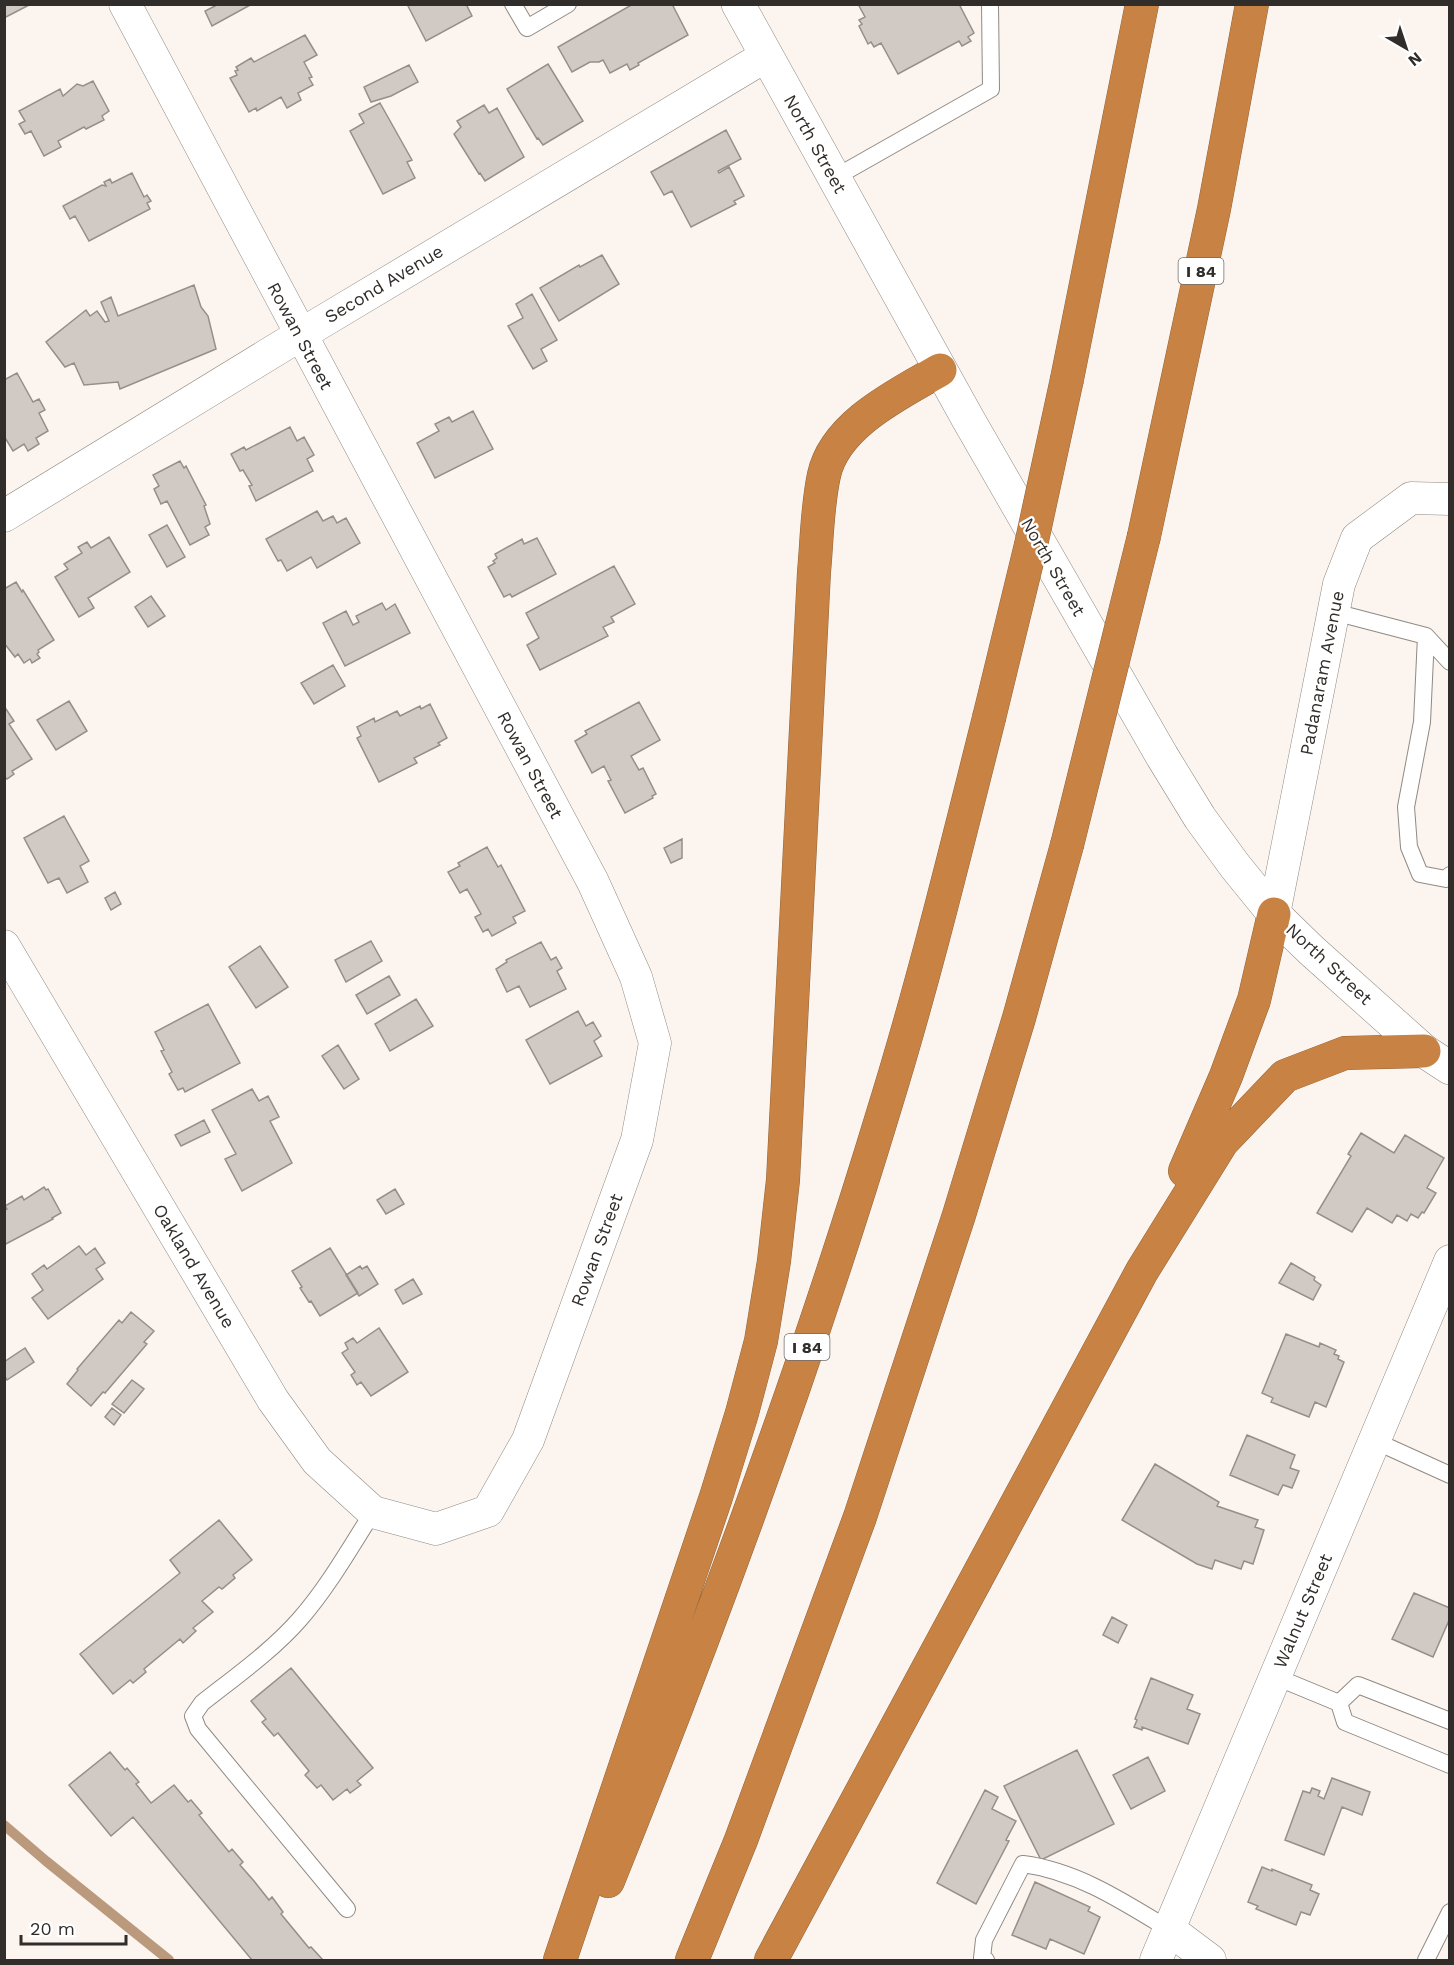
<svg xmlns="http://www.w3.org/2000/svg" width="1454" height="1965" font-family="'Work Sans',sans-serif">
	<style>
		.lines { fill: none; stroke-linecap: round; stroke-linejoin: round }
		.stream { stroke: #bb997c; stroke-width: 10 }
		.building { fill: #d1c9c4; stroke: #958e89; stroke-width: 1.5 }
		.lane-casing { stroke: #908a84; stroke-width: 18 }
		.street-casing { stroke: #908a84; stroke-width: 33 }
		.secondary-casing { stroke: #908a84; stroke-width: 34 }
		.highway-casing { stroke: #93653b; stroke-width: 34 }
		.lane { stroke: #fff; stroke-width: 16 }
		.street { stroke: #fff; stroke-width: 32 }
		.secondary { stroke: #fff; stroke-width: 33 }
		.highway { stroke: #c88344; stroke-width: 33 }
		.highway-bridge-casing { stroke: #93653b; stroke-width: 34; stroke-linecap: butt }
		.highway-bridge { stroke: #c88344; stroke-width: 33 }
		.labels { text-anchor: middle; stroke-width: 4.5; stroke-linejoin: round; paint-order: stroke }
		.shield { fill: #fff; stroke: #6e6c6b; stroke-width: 1.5 }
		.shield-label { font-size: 16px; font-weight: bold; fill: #302d2b }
		.street-label { font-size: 18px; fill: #302d2b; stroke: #fff }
	</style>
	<rect width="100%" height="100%" fill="#fcf5ef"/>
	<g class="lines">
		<path class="stream" d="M4 1825 46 1861 169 1960"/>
	</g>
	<path class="building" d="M4 4H31L4 18Z
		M213 4H252L212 26 205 11 215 6Z
		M407 4H466L472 16 426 41Z
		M633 4H672L688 35 638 63 639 65 630 70 627 64 610 73 603 60 599 62H590L572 72 558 47Z
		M858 4H959L974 33 968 37 971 41 962 46 959 41 898 74 881 43 874 47 871 42 868 44 859 26 862 24 859 20 865 17Z
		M305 35 317 55 304 62 312 77 309 78 313 85 298 93 301 100 287 108 281 97 257 111 256 108 249 112 230 78 237 75 235 71 238 70 236 67 251 58 254 62Z
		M548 64 583 121 543 145 538 138 537 139 507 89Z
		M409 65 418 82 391 96 371 102 364 87Z
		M93 81 109 111 102 116 104 120 86 129 84 127 58 141 61 147 44 156 31 131 25 134 19 124 25 121 19 111 60 89 63 96 77 84 83 86Z
		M380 103 412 160 407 162 415 178 383 194 350 131 364 123 359 114Z
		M484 105 489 113 497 108 524 157 485 181 480 173 479 174 454 134 461 127 457 121Z
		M726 130 741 159 718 171 719 173 729 167 744 196 734 201 736 204 691 227 672 191 664 195 651 172Z
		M132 173 144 197 147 195 151 201 147 203 150 209 89 241 75 216 70 219 63 206 102 185 106 186 104 182 110 179 112 183Z
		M602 255 619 284 559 321 540 288 579 265 580 267Z
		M194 285 201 307 208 316 216 349 120 389 118 382 84 385 74 363 65 367 46 342 86 310 90 316 97 311 105 322 109 321 101 302 111 297 118 316Z
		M532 294 557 340 541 349 547 361 533 369 508 326 523 318 516 304Z
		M17 373 33 402 39 399 45 410 39 413 48 431 36 438 39 444 28 451 24 444 13 451 4 436V380Z
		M473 411 493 449 435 478 417 443 439 431 435 424 449 417 452 422Z
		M290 427 297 441 304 437 314 455 307 459 313 471 256 501 249 486 252 485 243 470 240 471 231 454 244 447 246 450Z
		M180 461 184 468 186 466 206 505 204 506 210 524 205 527 209 535 190 545 167 501 161 504 154 489 159 486 153 475Z
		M317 511 323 521 333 516 337 523 346 518 360 543 317 568 311 557 287 571 281 560 278 561 266 539Z
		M167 525 185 557 167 567 149 535Z
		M109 537 130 572 88 598 94 608 79 617 55 577 68 569 64 564 82 553 78 547 87 542 91 548Z
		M537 538 556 574 512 597 510 594 504 597 488 567 495 563 493 561 497 558 495 554 522 539 524 544Z
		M614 566 635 604 611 617 614 622 603 627 608 636 540 670 527 645 539 638 526 613Z
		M16 582 22 592 23 590 54 640 38 650 39 652 37 654 40 658 32 663 30 659 24 663 18 654 15 657 4 643V589Z
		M151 596 165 616 148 627 135 607Z
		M382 603 386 610 395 604 410 633 345 666 323 623 346 611 353 625 359 622 356 616Z
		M333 665 345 686 314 704 301 683Z
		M69 701 87 731 56 750 37 720Z
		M639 702 660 740 631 756 639 770 643 768 656 794 652 796 653 798 625 813 608 781 611 780 604 766 592 773 575 741 587 734 585 731Z
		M430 704 447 738 438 743 440 745 414 758 417 763 379 782 357 738 361 736 357 727 374 718 375 722 397 711 400 716 420 706 421 709Z
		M4 706 14 721 9 724 32 759 12 771 14 774 7 779 4 776Z
		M64 816 89 861 80 866 88 882 67 893 59 878 48 883 24 838Z
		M682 839V858L671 863 664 848Z
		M487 847 498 867 501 865 525 911 513 917 516 923 492 936 488 929 483 932 475 917 481 914 467 889 460 893 448 872 460 866 458 863Z
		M115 892 121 904 111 910 105 898Z
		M371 941 382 961 346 982 335 960Z
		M541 942 551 960 556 957 562 968 557 971 566 989 530 1007 519 986 507 992 496 969 507 962 506 960Z
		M260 946 288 987 256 1008 229 967Z
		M389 976 400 995 367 1014 356 995Z
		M416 999 433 1026 390 1051 375 1024Z
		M208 1004 240 1063 185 1092 183 1088 178 1090 169 1074 172 1072 161 1051 164 1050 155 1032Z
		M578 1011 586 1026 593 1022 601 1036 594 1041 602 1056 550 1084 526 1040Z
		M338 1045 359 1079 344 1089 322 1056Z
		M252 1089 259 1101 268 1096 279 1117 270 1121 292 1163 242 1191 225 1159 236 1154 212 1110Z
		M204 1120 210 1132 181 1146 175 1135Z
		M1361 1133 1394 1153 1405 1135 1444 1158 1427 1188 1436 1193 1424 1213 1422 1212 1418 1218 1411 1214 1407 1221 1397 1215 1392 1223 1367 1208 1352 1232 1317 1213 1351 1156 1348 1154Z
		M44 1187 46 1190 48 1189 61 1213 52 1218 53 1219 4 1245V1210L7 1209 5 1206 22 1196 24 1200Z
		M395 1189 404 1204 386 1214 377 1200Z
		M79 1246 86 1255 95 1248 105 1263 96 1269 103 1279 48 1319 32 1298 43 1290 32 1274 44 1265 47 1269Z
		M330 1248 358 1293 320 1316 311 1301 309 1302 300 1288 302 1287 292 1271Z
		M1291 1263 1315 1277 1314 1280 1321 1285 1313 1300 1279 1283Z
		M360 1266 362 1269 367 1266 378 1284 359 1296 346 1275Z
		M413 1279 422 1294 403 1304 395 1290Z
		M131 1312 154 1331 144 1342 147 1344 105 1393 103 1392 91 1406 67 1384 78 1370 77 1369 119 1320 122 1323Z
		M379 1328 408 1372 371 1396 361 1382 357 1385 351 1375 355 1372 342 1353 348 1349 345 1343 353 1338 357 1343Z
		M1286 1334 1319 1347 1320 1343 1336 1350 1334 1354 1339 1356 1338 1359 1344 1362 1326 1407 1315 1402 1309 1417 1271 1402 1273 1398 1262 1393Z
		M25 1348 34 1362 7 1380 4 1375V1362Z
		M132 1380 144 1389 124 1413 112 1404Z
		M112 1408 121 1415 114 1425 105 1417Z
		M1247 1435 1295 1455 1290 1468 1299 1471 1292 1488 1283 1485 1278 1495 1230 1475Z
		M1155 1464 1219 1502 1217 1506 1258 1520 1255 1527 1264 1530 1253 1564 1244 1561 1241 1569 1215 1560 1212 1569 1197 1564 1122 1520Z
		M219 1520 252 1560 233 1575 235 1578 222 1589 219 1587 202 1601 213 1612 193 1628 196 1631 183 1643 180 1639 144 1669 146 1672 133 1683 130 1680 113 1694 80 1654 180 1573 170 1560Z
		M1414 1593 1450 1608V1618L1433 1657 1392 1639Z
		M1112 1617 1127 1625 1118 1643 1103 1635Z
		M291 1668 373 1768 357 1781 361 1785 350 1793 347 1789 333 1800 321 1785 317 1788 305 1775 309 1771 278 1733 274 1736 262 1722 266 1719 251 1701Z
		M1151 1678 1193 1695 1187 1709 1200 1714 1188 1744 1142 1727V1730L1134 1727 1137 1720 1135 1719Z
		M1077 1750 1114 1824 1041 1860 1004 1786Z
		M110 1752 125 1770 127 1768 139 1782 136 1784 151 1803 174 1785 188 1802 191 1800 202 1813 199 1815 229 1852 232 1849 243 1862 240 1865 254 1881 269 1900 272 1897 283 1912 281 1914 309 1948 311 1947 323 1960H252L133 1817 111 1836 69 1785Z
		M1148 1757 1165 1791 1131 1809 1113 1775Z
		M1332 1778 1370 1792 1362 1815 1342 1807 1324 1855 1285 1840 1303 1791 1310 1793 1312 1788 1320 1791 1318 1796 1324 1799Z
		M985 1790 998 1797 992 1809 1016 1821 1006 1840 1009 1841 976 1904 937 1883Z
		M1262 1867 1272 1871V1869L1312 1885 1310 1890 1319 1894 1310 1915 1301 1912 1296 1925 1256 1909 1258 1906 1248 1902Z
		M1035 1882 1090 1907 1088 1911 1100 1917 1084 1954 1050 1939 1046 1949 1012 1935Z"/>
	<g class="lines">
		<g class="lane-casing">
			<path id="lane" d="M513 4 527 28 568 4
				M834 178 991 89 990 4
				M1334 612 1426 636 1450 662
				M1426 636 1422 722 1406 807 1409 847 1420 874 1446 879 1450 875
				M1375 1441 1450 1475
				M1276 1677 1339 1703
				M1339 1703 1345 1722 1450 1765
				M1339 1703 1358 1685 1450 1721
				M347 1909 198 1729 193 1716 202 1703C235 1677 272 1651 300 1619 328 1587 350 1548 373 1512
				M986 1960 982 1958 984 1940 1023 1864C1077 1871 1124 1902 1170 1930
				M1426 1960 1450 1912"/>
		</g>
		<g class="street-casing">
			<path id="street" d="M4 516 300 335 766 56
				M1274 914 1339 584 1357 538 1411 498 1450 499
				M4 946 273 1400 317 1461 373 1512 436 1529 488 1511 528 1440 637 1140 655 1043 636 977 593 882 125 4
				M1170 1930 1210 1960
				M1156 1960 1450 1261"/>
		</g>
		<g class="secondary-casing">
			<path id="secondary" d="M738 4 968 419 1162 756 1200 818 1235 866 1274 914 1311 950 1424 1051 1450 1068"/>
		</g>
		<g class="highway-casing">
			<path id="highway" d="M1067 379 1142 4
				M1144 536 1214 209 1252 4
				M1185 1171 1226 1076 1254 1000 1274 914
				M608 1881C710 1628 805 1371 884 1110 924 981 956 849 989 718
				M560 1960 716 1497 742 1413 761 1341 774 1261 783 1180 814 572C817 540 817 507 824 475 835 424 899 394 940 370
				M692 1960 741 1840 860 1517 959 1215 1019 1018 1067 845
				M771 1960 1142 1271 1222 1142 1285 1076 1345 1053 1424 1051"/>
		</g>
		<use href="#lane" class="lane"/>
		<use href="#street" class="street"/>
		<use href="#secondary" class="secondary"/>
		<use href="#highway" class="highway"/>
		<g class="highway-bridge-casing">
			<path id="highway-bridge" d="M989 718 1031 545 1067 379
				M1067 845 1144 536"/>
		</g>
		<use href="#highway-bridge" class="highway-bridge"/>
	</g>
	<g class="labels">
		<g class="shield">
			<rect x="1178.5" y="258" width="45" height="26" rx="4.5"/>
			<rect x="784.5" y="1334" width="45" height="26" rx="4.5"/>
		</g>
		<g class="shield-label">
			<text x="1201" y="277">I 84</text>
			<text x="807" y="1353">I 84</text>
		</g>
		<g class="street-label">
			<text transform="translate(815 144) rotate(61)" y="6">North Street</text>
			<text transform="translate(384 284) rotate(-31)" y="6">Second Avenue</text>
			<text transform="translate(300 336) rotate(62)" y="6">Rowan Street</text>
			<text transform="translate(1053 567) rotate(60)" y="6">North Street</text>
			<text transform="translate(1322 673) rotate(-79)" y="6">Padanaram Avenue</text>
			<text transform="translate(530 765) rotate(62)" y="6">Rowan Street</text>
			<text transform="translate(1329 964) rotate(43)" y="6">North Street</text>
			<text transform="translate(597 1250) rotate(-70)" y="6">Rowan Street</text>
			<text transform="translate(194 1266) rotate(59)" y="6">Oakland Avenue</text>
			<text transform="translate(1303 1611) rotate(-67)" y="6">Walnut Street</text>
		</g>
	</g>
	<rect width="1454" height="1965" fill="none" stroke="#302d2b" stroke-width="12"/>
	<g transform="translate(1406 48) rotate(141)" stroke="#ffffff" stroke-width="4.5" paint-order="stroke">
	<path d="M0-4.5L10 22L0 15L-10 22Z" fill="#302d2b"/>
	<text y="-9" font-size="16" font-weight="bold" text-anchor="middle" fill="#302d2b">N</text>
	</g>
	<path d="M21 1935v9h105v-9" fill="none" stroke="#302d2b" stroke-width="3"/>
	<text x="30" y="1935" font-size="18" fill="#302d2b" stroke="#ffffff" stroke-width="4.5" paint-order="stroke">20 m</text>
</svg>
